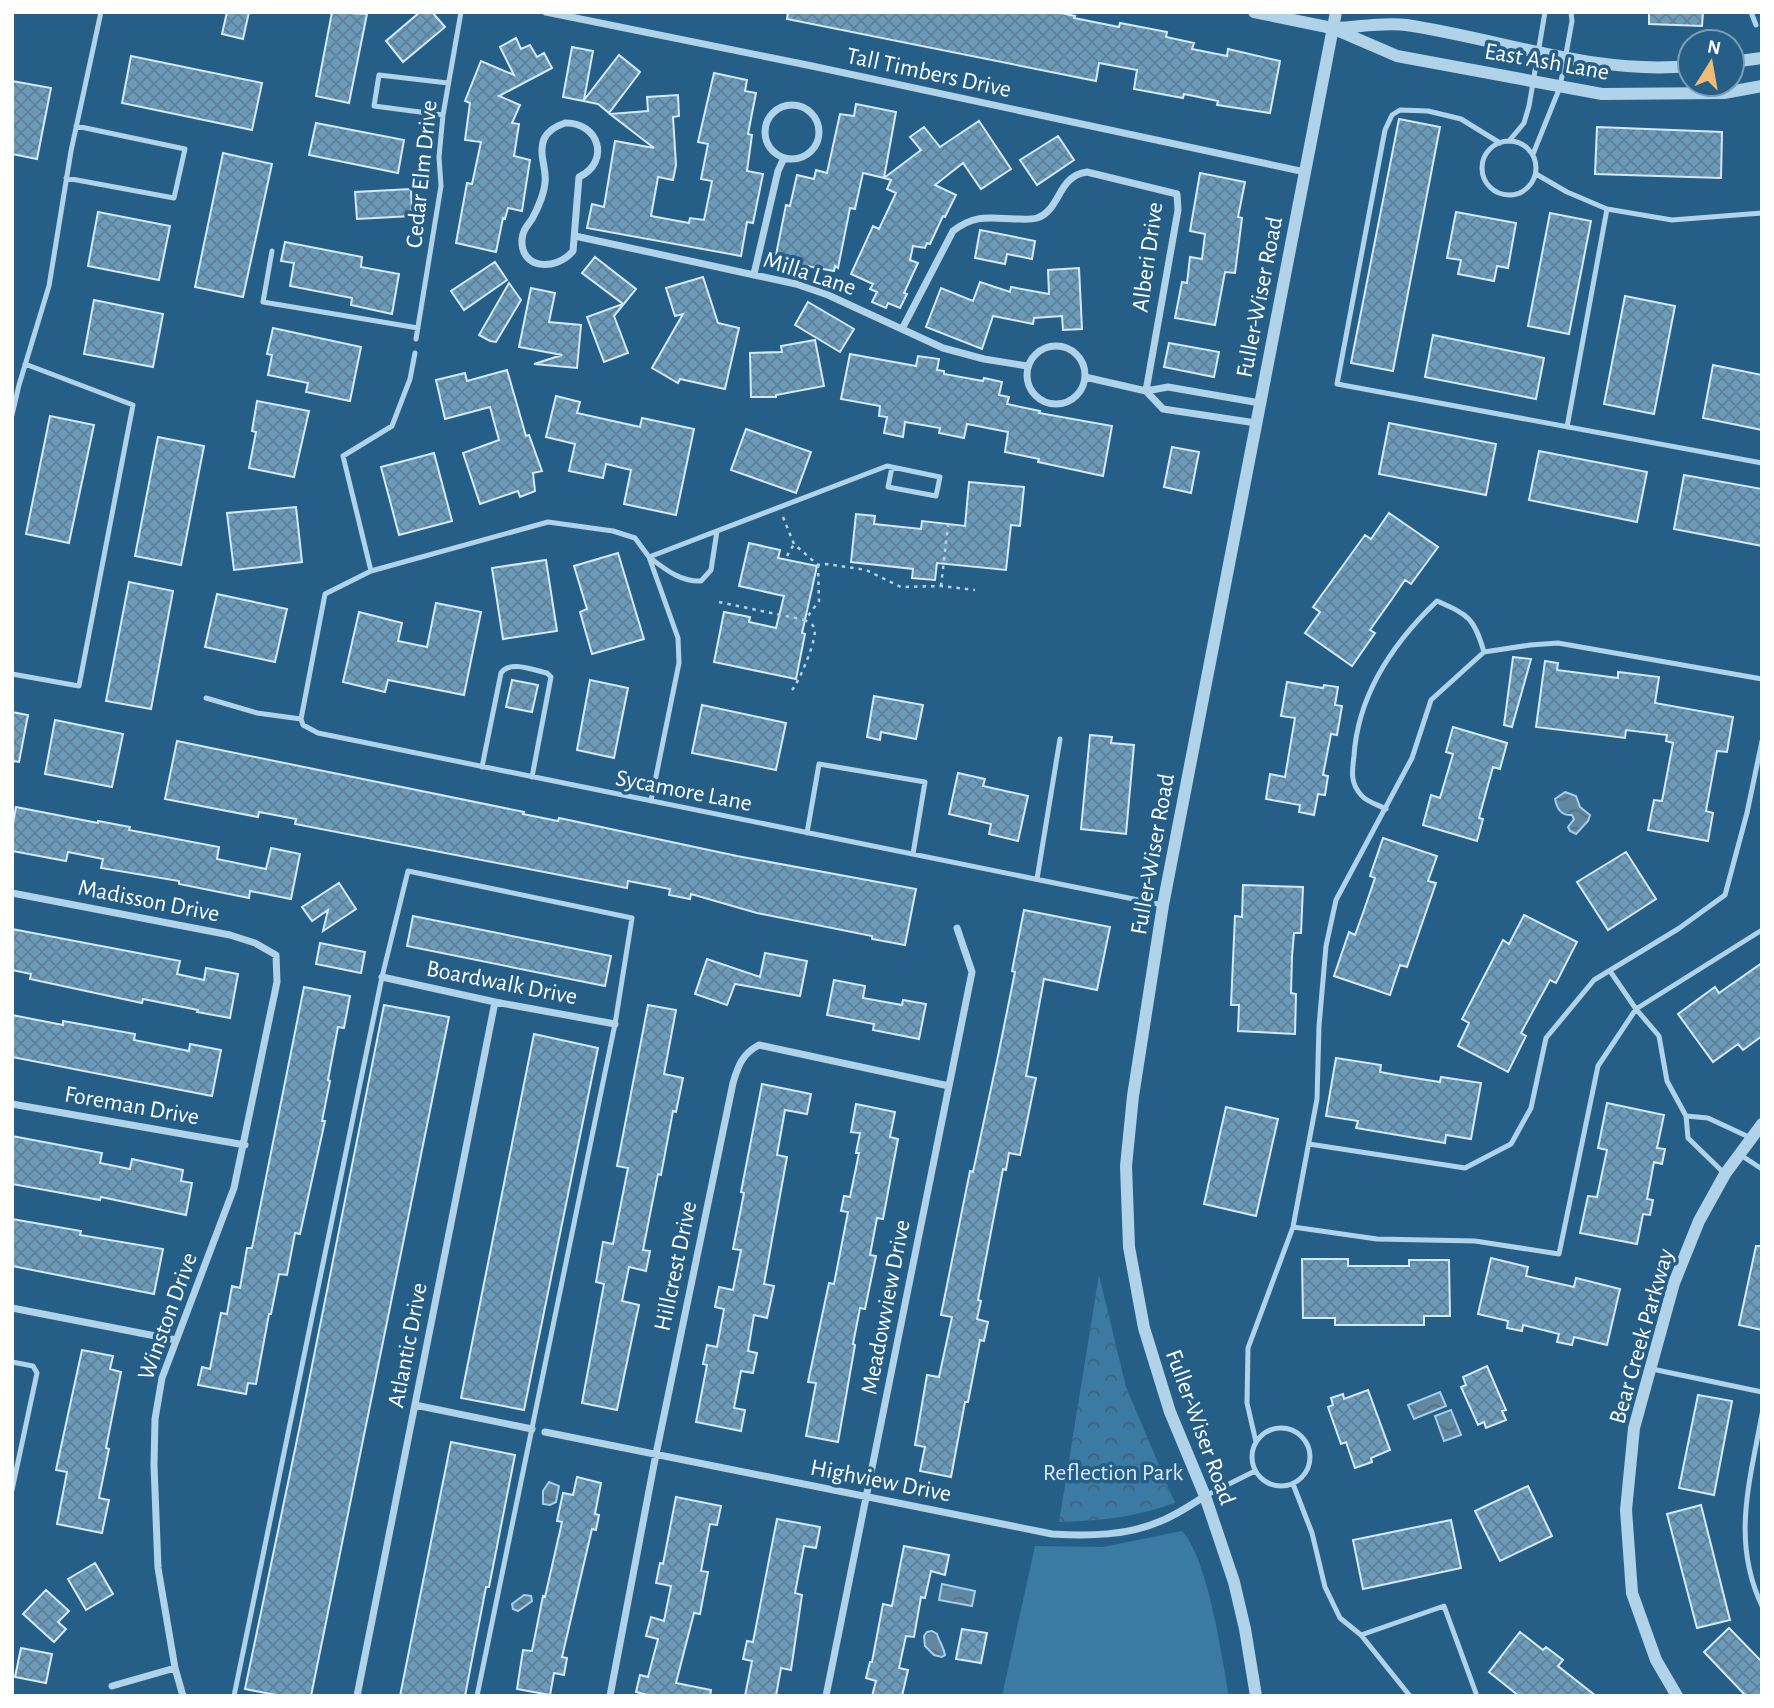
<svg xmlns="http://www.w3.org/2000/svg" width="1774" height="1708" font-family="'Alegreya Sans',sans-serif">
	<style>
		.grass { fill: #3a7aa3 }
		.park { fill: url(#park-crowns) }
		.water { fill: url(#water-waves); stroke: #a5cfe9; stroke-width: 2 }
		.building { fill: url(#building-cross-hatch); stroke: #d5e9f7; stroke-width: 2 }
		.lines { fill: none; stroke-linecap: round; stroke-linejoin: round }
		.path { stroke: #b1d3e9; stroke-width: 2.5; stroke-dasharray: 3.5 5; stroke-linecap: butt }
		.service { stroke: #b1d3e9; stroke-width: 5 }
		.minor { stroke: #b1d3e9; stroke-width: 7 }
		.tertiary { stroke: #b1d3e9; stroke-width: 12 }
		.labels { text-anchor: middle; stroke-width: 7; stroke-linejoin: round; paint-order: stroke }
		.street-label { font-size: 24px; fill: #fff; stroke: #255f87 }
		.park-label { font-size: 24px; fill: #d5e9f7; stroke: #255f87 }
	</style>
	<defs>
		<pattern id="park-crowns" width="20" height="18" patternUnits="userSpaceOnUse" patternTransform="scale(1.75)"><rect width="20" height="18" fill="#3a7aa3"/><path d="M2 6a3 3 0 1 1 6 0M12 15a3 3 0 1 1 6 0" fill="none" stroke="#436378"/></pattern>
		<pattern id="water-waves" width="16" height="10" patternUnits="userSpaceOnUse" patternTransform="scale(1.75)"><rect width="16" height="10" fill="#6088a3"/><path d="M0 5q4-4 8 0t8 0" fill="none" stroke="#587080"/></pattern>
		<pattern id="building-cross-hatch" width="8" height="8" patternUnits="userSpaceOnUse" patternTransform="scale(1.75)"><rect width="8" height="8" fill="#6a9bbb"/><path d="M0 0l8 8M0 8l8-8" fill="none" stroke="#607f94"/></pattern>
	</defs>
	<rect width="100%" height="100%" fill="#255f87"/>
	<path class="grass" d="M1182 1531C1208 1559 1222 1656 1229 1696H1002L1035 1546 1103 1547Z"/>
	<path class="park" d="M1099 1275 1126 1387 1175 1503C1136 1517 1099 1521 1059 1522Z"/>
	<path class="water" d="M1565 792 1576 796 1580 807 1590 815 1588 821 1576 834 1570 831 1568 827 1574 819 1572 815C1561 816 1557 809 1555 799Z
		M1440 1392 1446 1406 1414 1419 1408 1405Z
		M1451 1410 1461 1435 1444 1441 1435 1416Z
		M549 1482 559 1486 556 1502 550 1505 543 1504V1491Z
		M942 1584 975 1591 972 1606 939 1600Z
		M524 1595 531 1596 532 1601 518 1611 513 1609 512 1604Z
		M932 1631 937 1634C939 1641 944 1648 945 1655L942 1657 934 1655 925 1646 924 1636 927 1632Z"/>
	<path class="building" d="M227 12H249L243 39 222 34Z
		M332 12 367 14 349 103 316 96Z
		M420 12H432L445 27 403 62 386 41Z
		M788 12H1056L1075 16 1074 18 1119 27 1120 23 1167 32 1166 37 1194 43 1192 49 1227 56 1228 49 1280 61 1270 113 1217 105 1218 101 1184 94 1183 98 1134 89 1137 70 1099 63 1096 81 787 19Z
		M1649 12H1703L1702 26 1649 24Z
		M516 38 521 49 530 45 537 57 544 53 552 68 499 96 520 105 512 123 519 124 514 156 530 160 522 211 508 208 505 219 503 218 496 252 456 243 467 183 472 184 481 142 465 140 470 103 465 101 481 61 514 75 500 47Z
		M572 47 593 51 584 100 619 55 640 72 609 113 598 104 563 97Z
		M131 56 262 83 252 130 122 103Z
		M714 73 747 80 745 91 756 93 748 134 752 135 747 171 763 174 753 223 747 222 741 256 587 228 592 204 604 207 615 141 654 148 610 114 648 111 647 97 678 95 679 116 673 117 676 165 673 180 658 177 651 216 689 223 690 218 704 220 712 181 701 179 708 144 698 142Z
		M12 81 51 88 37 159 12 154Z
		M856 104 896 112 884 178 863 173 855 209 850 208 838 268 835 266 834 271 775 260 786 205 790 206 797 175 814 179 816 170 827 173 840 114 854 116Z
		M1399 119 1440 127 1393 371 1351 363Z
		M979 121 1011 169 981 189 963 163 935 185 956 195 945 217 943 216 930 244 927 243 925 248 913 246 910 260 918 263 904 293 907 294 900 308 888 303 886 308 872 302 877 292 870 289 873 284 851 274 873 226 879 229 896 193 887 189 891 180 884 178 921 150 910 137 924 127 940 147Z
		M316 123 404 140 398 173 309 155Z
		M1597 127 1722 132 1721 178 1595 174Z
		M1058 136 1074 160 1037 185 1020 160Z
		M223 153 272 164 243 297 195 287Z
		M1200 173 1245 182 1238 217 1242 218 1235 273 1225 272 1215 325 1175 318 1182 282 1187 283 1190 257 1202 259 1205 234 1190 231Z
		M411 189 412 216 357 219 355 192Z
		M98 212 170 226 159 280 88 266Z
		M1456 212 1516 223 1508 268 1497 266 1494 281 1458 274 1461 260 1447 258Z
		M1550 213 1591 221 1569 334 1528 326Z
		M980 230 1035 241 1032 259 1007 254 1005 264 975 258Z
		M285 242 362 257 361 267 399 274 392 314 351 305 352 298 290 286 294 263 281 261Z
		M595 257 636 289 614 316 628 353 604 362 587 317 623 304 582 273Z
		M495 262 507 280 464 310 451 291Z
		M1079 268 1082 329 1063 330 1062 316 1034 318 1033 324 993 316 982 349 926 327 941 288 973 301 980 282 1010 292 1011 287 1049 294 1048 270Z
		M703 277 718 323 739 328 725 389 680 379 678 383 652 368 683 314 675 316 666 288Z
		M509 283 521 300 496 342 490 341 479 335Z
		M531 288 555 293 549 322 581 325 577 368 534 364 562 355 519 347Z
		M1625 296 1675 306 1654 414 1604 404Z
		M94 300 163 314 153 367 84 354Z
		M808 302 854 329 840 352 795 325Z
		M273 328 361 347 350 401 306 392 308 383 268 375 272 355 267 354Z
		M1433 335 1544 358 1536 399 1425 377Z
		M815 340 824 386 776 395V397H751L750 353 782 352 781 346Z
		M1169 343 1219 352 1214 377 1164 367Z
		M850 354 916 366 918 356 939 359 937 370 944 371V374L983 381 984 378 1002 382 999 395 1009 397 1007 404 1040 411 1039 413 1112 426 1103 476 1038 462 1039 459 1005 452 1008 432 967 424 964 438 939 433 940 428 905 422 903 437 884 433 887 417 879 416 880 406 841 399Z
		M1713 365 1762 375V430L1703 418Z
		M507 370 526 436 529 435 542 471 533 473 535 491 520 497 518 491 480 504 463 453 499 440 490 407 445 419 436 380 465 373 467 381Z
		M556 396 580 402 577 413 640 427 642 418 694 429 676 515 624 504 631 470 606 464 603 478 569 471 575 444 546 437Z
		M257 401 309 411 294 477 249 468 256 432 252 431Z
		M50 416 94 425 69 543 26 534Z
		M1389 423 1496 444 1486 495 1379 474Z
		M746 429 811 452 796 493 731 470Z
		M158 437 204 446 181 565 135 556Z
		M1172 447 1199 452 1191 493 1164 487Z
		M1539 451 1647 472 1637 522 1529 500Z
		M434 453 452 521 399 535 381 467Z
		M1684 475 1762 489V546L1674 529Z
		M969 482 1024 487 1020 526 1011 525 1006 570 937 563 935 580 912 578 913 569 851 562 856 514 875 516 874 524 921 529 922 521 965 526Z
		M296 507 302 562 234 570 227 513Z
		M1389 513 1438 547 1411 584 1405 580 1392 599 1370 630 1375 633 1352 666 1305 633 1320 612 1313 607 1365 535 1371 539Z
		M749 543 780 550 778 558 817 566 802 633 805 634 796 679 714 662 724 612 750 617 749 622 776 628 784 596 739 586Z
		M618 553 644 639 592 654 580 612 587 609 574 566Z
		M546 560 557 631 503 639 492 568Z
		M129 582 173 591 151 709 106 701Z
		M217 594 287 609 275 662 205 647Z
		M436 603 481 612 464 695 388 680 385 692 343 682 359 612 402 623 398 641 427 647Z
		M1513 657 1531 659 1512 727 1504 725Z
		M1545 661 1558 663 1557 670 1618 678V672L1659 677 1655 703 1733 717 1727 752 1717 751 1706 811 1713 813 1708 841 1648 830 1654 800 1662 801 1673 743 1666 741 1667 735 1626 730 1625 738 1536 727Z
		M512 680 538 685 532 712 506 707Z
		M590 680 628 688 614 758 577 750Z
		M1287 682 1323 688 1324 685 1338 687 1335 705 1342 706 1337 735 1331 734 1323 775 1328 776 1325 795 1318 794 1314 815 1299 812 1300 805 1266 799 1270 774 1285 777 1295 718 1281 716Z
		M874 696 923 705 916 739 881 732 880 740 867 737Z
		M702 705 786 723 776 770 692 753Z
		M12 712 28 715 19 762 12 761Z
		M55 720 123 734 112 787 45 774Z
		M1453 727 1507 743 1500 769 1493 767 1479 818 1483 819 1477 841 1423 825 1431 795 1440 798 1453 754 1446 752Z
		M1090 735 1112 737 1111 743 1134 745 1126 834 1081 829Z
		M177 741 524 812 523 814 558 821 559 818 737 856 916 889 905 945 872 939V936L757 913 691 894 690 899 669 895 670 889 628 881 627 888 295 824 296 819 259 812 258 817 165 799Z
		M958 773 985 779 983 786 1028 796 1018 841 989 834 991 824 949 814Z
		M16 807 98 823V821L130 827 129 830 219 847 217 859 266 869 271 848 300 854 291 899 250 891 249 898 179 884V881L101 868 103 859 68 852 66 861 12 851V828Z
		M1383 838 1437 856 1428 881 1436 883 1407 967 1400 965 1390 995 1334 976 1349 932 1355 935 1363 913 1375 878 1370 876Z
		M1626 852 1656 899 1608 930 1577 882Z
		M339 883 356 909 323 931 328 910 312 921 302 907Z
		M1243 885 1303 887 1301 933H1294L1292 956 1291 993 1296 994 1295 1034 1238 1031 1239 1005H1231L1235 916 1242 917Z
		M1024 910 1110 927 1097 990 1044 979 1026 1076 1036 1078 1020 1155 1009 1153 1006 1170 1003 1169 978 1300 981 1301 977 1319 988 1322 984 1341 980 1340 968 1402H965L951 1477 920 1471 925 1447 915 1445 927 1375 939 1377 952 1317 941 1315 970 1171 973 1172 998 1056 1015 972 1012 971Z
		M1524 915 1577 942 1556 983 1550 980 1539 1000 1521 1033 1526 1036 1508 1072 1458 1046 1469 1023 1462 1019 1503 940 1509 944Z
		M413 916 611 956 605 986 407 946Z
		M12 929 180 961 177 974 204 980 206 968 238 974 230 1018 197 1012 198 1010 143 999 142 1003 30 979 31 974 12 970Z
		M320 943 365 952 361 973 316 964Z
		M765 953 807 961 800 996 735 984 727 1005 695 994 707 959 760 977Z
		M1762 963V1036L1743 1050 1738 1044 1713 1062 1678 1014 1715 987 1719 993Z
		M834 980 865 986 863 998 902 1005 903 1000 926 1004 919 1039 873 1030 874 1024 827 1015Z
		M304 987 350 996 344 1028 338 1027 328 1080 330 1081 322 1121H325L300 1234 295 1233 287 1275 279 1274 271 1314H269L256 1384 248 1383 246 1394 198 1385 202 1367 210 1369 221 1313 227 1314 232 1286 240 1288 247 1248H252Z
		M384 1005 449 1017 311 1696H281L245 1689 303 1411Z
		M648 1005 676 1010 664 1074 683 1078 676 1112 673 1111 661 1175 658 1174 643 1250 650 1251 646 1271 629 1267 622 1301 639 1305 617 1410 582 1403 604 1284 596 1282 603 1242 613 1244 628 1168 617 1166Z
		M12 1015 63 1025V1021L135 1034 134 1040 189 1051 190 1044 221 1050 212 1096 12 1057Z
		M534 1034 598 1048 524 1410 461 1398Z
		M1336 1058 1381 1065 1380 1072 1402 1076 1440 1082 1441 1077 1481 1083 1471 1139 1446 1135 1445 1143 1356 1128 1358 1121 1326 1116Z
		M762 1084 811 1094 807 1114 785 1110 777 1155 787 1157 764 1284 774 1286 767 1318 754 1315 748 1351 757 1353 753 1373 741 1371 734 1408 745 1410 741 1431 696 1422 707 1365 703 1364 707 1345 717 1347 724 1309 715 1307 719 1287 733 1290 741 1250 733 1249 744 1193 741 1192Z
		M1607 1103 1664 1115 1657 1148 1665 1149 1662 1164 1654 1162 1647 1199 1653 1200 1650 1215 1643 1214 1637 1244 1580 1233 1588 1196 1597 1197 1607 1150 1598 1148Z
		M856 1104 895 1112 890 1137 898 1139 883 1219 877 1218 870 1255 876 1256 865 1309 860 1308 853 1344 855 1345 838 1442 806 1436 816 1383 808 1382 829 1283 834 1284 848 1212 841 1211 844 1196 850 1197 859 1153H856L860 1133 851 1132Z
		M1226 1107 1278 1119 1256 1216 1204 1204Z
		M12 1136 102 1153 100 1163 130 1169 132 1159 183 1170 181 1181 192 1183 186 1215 101 1197 100 1200 12 1184Z
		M12 1219 81 1231 80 1235 163 1249 154 1294 12 1266Z
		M1756 1246H1762V1330L1739 1325Z
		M1491 1258 1528 1267 1526 1276 1574 1287 1576 1278 1620 1289 1607 1345 1574 1337 1572 1345 1557 1342 1559 1334 1523 1325 1522 1331 1507 1328 1508 1321 1478 1314Z
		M1302 1259H1348V1266H1409V1260H1449L1450 1316H1424V1325H1335V1318H1303Z
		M82 1350 113 1356 110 1369 121 1372 106 1448 109 1449 99 1498 109 1500 102 1533 57 1524 67 1472 56 1470Z
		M1487 1366 1506 1410 1502 1411 1506 1420 1486 1428 1484 1422 1478 1425 1461 1387 1466 1385 1463 1377Z
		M1368 1390 1390 1450 1371 1458 1372 1462 1355 1468 1346 1442 1341 1444 1328 1407 1333 1405 1331 1398 1343 1394 1344 1399Z
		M1698 1395 1732 1401 1714 1495 1679 1488Z
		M451 1442 515 1455 489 1587H486L465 1696H400Z
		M577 1477 601 1483 595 1514 599 1515 596 1530 592 1529 562 1657 567 1658 564 1675 554 1673 550 1695 517 1689 523 1650 532 1651 543 1596 545 1597 562 1522 557 1521 563 1493 573 1495Z
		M1528 1486 1552 1536 1500 1561 1475 1511Z
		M676 1497 721 1506 717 1525 710 1524 701 1571 708 1572 700 1614 694 1613 676 1683 711 1690 710 1696H652L636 1692 640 1675 648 1677 658 1639 646 1636 651 1617 664 1621 671 1586 656 1583 660 1563 663 1564Z
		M1701 1505 1730 1620 1697 1628 1667 1514Z
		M777 1519 820 1527 816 1548 804 1546 795 1593 802 1595 791 1670 781 1668 776 1696H745L752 1661 743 1659 747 1641 753 1642Z
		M1451 1520 1461 1568 1363 1589 1353 1540Z
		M904 1546 949 1555 945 1575 931 1571 925 1598 921 1597 914 1637 906 1636 899 1668 908 1670 902 1696H872L876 1681 866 1678 870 1662H872L883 1604 892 1606Z
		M95 1563 113 1594 86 1610 68 1579Z
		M46 1590 69 1611 58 1622 66 1629 54 1642 23 1614Z
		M1729 1628 1762 1662V1696H1746L1704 1652Z
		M962 1629 987 1633 981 1663 956 1659Z
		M1520 1632 1543 1650 1546 1647 1563 1660 1558 1666 1596 1696H1519L1489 1672Z
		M21 1648 52 1654 46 1683 15 1677Z"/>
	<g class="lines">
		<path class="path" d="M783 517 794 544 818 565 827 564 866 570 901 587 941 586 975 590
			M787 556 794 544
			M941 586 948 525
			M719 602 805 620 819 601 818 565
			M792 690C799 682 819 636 814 627 812 624 808 622 805 620"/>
		<path class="service" d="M1751 12 1756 25
			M443 115 374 106 379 75 448 83
			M1509 141 1524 123 1529 106 1545 12
			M1482 168a27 27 0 1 1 54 0a27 27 0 1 1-54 0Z
			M1500 143 1461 119 1428 111 1400 110 1392 115 1385 130 1337 384 1762 463
			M1533 154 1560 87 1572 21 1571 12
			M1536 174 1567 192 1607 209 1672 220 1762 213
			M66 178 174 198 185 149 76 126
			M272 251 263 302 418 328
			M416 339 441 186 439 157 443 115 461 12
			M12 415 19 385 49 286 71 151 101 12
			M1567 427 1607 209
			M649 557 887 466 940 477 936 496 888 487 892 467
			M649 557C665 569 680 582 701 581L711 570 717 531
			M371 571 548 522 613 531 635 538 649 557 678 638 679 663 651 801
			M12 674 79 686 133 405 25 364
			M206 698 257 713 301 719
			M301 719 303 725 318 733 1163 905
			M301 719 325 594 371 571 343 456 392 426 410 379 415 353
			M482 767 501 673C510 660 533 670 547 673L551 677 532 777
			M1386 809C1379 805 1367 802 1362 796 1350 784 1352 771 1354 756 1358 694 1394 642 1437 601 1469 615 1474 618 1484 652
			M807 833 819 764 925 782 913 854
			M1037 879 1060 739
			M1610 971 1636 1009 1659 1036 1667 1081 1686 1116 1688 1138 1725 1174
			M1686 1116 1708 1118 1751 1138
			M1309 1144 1465 1168 1511 1144 1531 1108 1546 1038 1594 980 1678 929 1725 895 1747 813 1762 741
			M1739 1154 1762 1169
			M1293 1227 1377 1239 1475 1241 1559 1254 1598 1066 1636 1009 1762 930
			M12 1362 33 1366 37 1373 12 1490
			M1652 1369 1762 1392
			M1762 1414C1750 1481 1731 1541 1762 1606
			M1252 1457a29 29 0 1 1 58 0a29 29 0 1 1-58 0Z
			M1256 1442 1247 1403 1248 1348 1293 1227 1317 1099 1319 1026 1326 946 1336 900 1412 758 1431 700 1484 652 1530 645 1558 643 1762 679
			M1293 1484 1312 1533 1325 1587 1340 1618 1361 1635 1410 1696
			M1205 1496 1255 1471
			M1361 1635 1444 1606 1477 1696
			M234 1696 382 977 408 871 632 918 615 1024 477 1696"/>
		<path class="minor" d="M546 12 812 66 1305 172
			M765 132a27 27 0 1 1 54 0a27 27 0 1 1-54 0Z
			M565 123C599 122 611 162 579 177L573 251C555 272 520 269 522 239 523 230 527 226 532 219 537 210 544 194 545 183 547 169 538 153 544 139 548 130 556 126 565 123Z
			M575 236 796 284 828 295 943 348 984 359 1027 366
			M754 274 778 171 784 158
			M902 329 953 231C975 214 989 218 1015 219 1022 219 1030 220 1037 218 1061 210 1057 176 1087 172L1177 194 1178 210 1146 391
			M1027 375a29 29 0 1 1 58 0a29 29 0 1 1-58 0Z
			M1085 377 1146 391 1168 387 1260 403
			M1146 391 1163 409 1256 423
			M12 893 230 935 255 943 276 955 277 982 234 1188 162 1378 155 1419 154 1465 158 1568 175 1668 183 1696
			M382 977 495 1002 615 1024
			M12 1104 245 1145
			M12 1308 176 1340
			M415 1405 532 1429
			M545 1432 1052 1534C1088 1536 1127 1536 1161 1521 1176 1515 1191 1505 1205 1496
			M112 1686 175 1668
			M357 1696 495 1002
			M610 1696 656 1454 733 1083C738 1066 742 1054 759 1045L949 1086
			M826 1696 972 972 957 928"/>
		<path class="tertiary" d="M1254 12 1332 28 1397 56 1602 94 1724 93 1762 86
			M1336 28C1358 27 1384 22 1406 25 1501 39 1592 75 1690 66
			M1732 62 1762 58
			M1256 1696 1245 1629 1234 1582 1205 1496 1170 1412 1144 1328 1129 1247 1126 1166 1133 1096 1163 905 1336 12
			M1677 1696 1656 1660 1632 1593 1626 1510 1634 1428 1674 1283 1699 1221 1725 1174 1762 1124"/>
	</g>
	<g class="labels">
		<g class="street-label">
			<text transform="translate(1547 61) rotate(10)" y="8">East Ash Lane</text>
			<text transform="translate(929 72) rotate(12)" y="8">Tall Timbers Drive</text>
			<text transform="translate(421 174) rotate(-84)" y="8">Cedar Elm Drive</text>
			<text transform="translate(1147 257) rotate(-82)" y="8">Alberi Drive</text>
			<text transform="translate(810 273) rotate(18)" y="8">Milla Lane</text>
			<text transform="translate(1259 297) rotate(-79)" y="8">Fuller-Wiser Road</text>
			<text transform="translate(684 790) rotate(11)" y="8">Sycamore Lane</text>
			<text transform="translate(1152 854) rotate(-80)" y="8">Fuller-Wiser Road</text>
			<text transform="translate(149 900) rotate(11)" y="8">Madisson Drive</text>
			<text transform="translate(502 982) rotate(11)" y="8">Boardwalk Drive</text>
			<text transform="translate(132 1105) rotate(10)" y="8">Foreman Drive</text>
			<text transform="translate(675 1266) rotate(-78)" y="8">Hillcrest Drive</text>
			<text transform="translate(885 1307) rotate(-79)" y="8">Meadowview Drive</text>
			<text transform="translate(167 1316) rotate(-70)" y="8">Winston Drive</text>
			<text transform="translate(1641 1336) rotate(-74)" y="8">Bear Creek Parkway</text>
			<text transform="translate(407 1345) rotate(-79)" y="8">Atlantic Drive</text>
			<text transform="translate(1201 1427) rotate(70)" y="8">Fuller-Wiser Road</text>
			<text transform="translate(881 1480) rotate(11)" y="8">Highview Drive</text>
		</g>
		<g class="park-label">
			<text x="1113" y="1480">Reflection Park</text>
		</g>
	</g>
	<rect width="1774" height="1708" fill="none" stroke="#ffffff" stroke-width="28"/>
	<g transform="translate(1711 63) rotate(11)"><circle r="33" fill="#255f87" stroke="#7c9fb7" stroke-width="2"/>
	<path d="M0-5L12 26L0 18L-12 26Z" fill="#f2bb75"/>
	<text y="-10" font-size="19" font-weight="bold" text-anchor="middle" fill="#ffffff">N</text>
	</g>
</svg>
